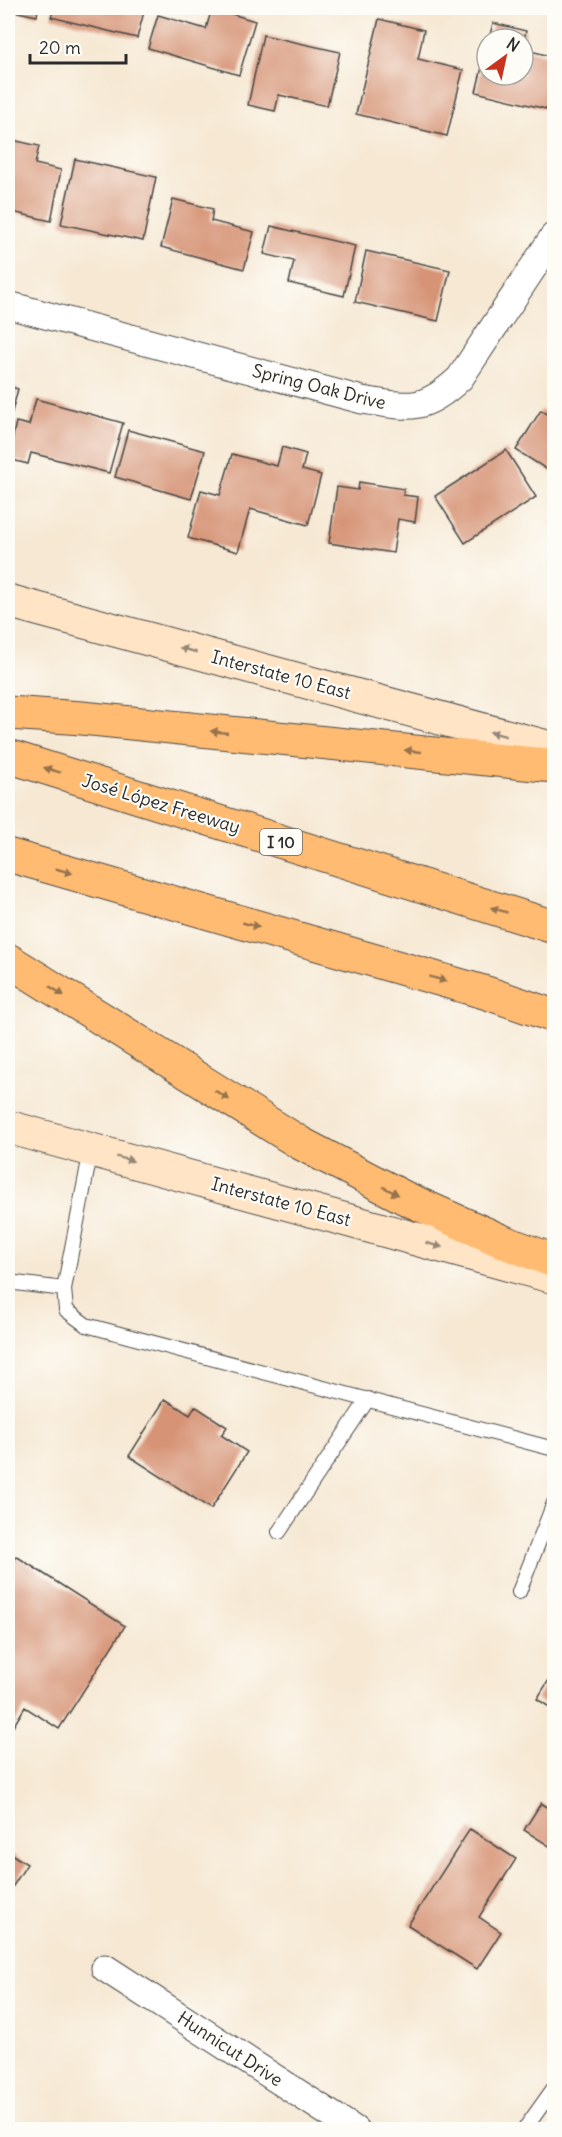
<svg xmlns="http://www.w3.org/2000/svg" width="562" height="2137" font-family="Delius,sans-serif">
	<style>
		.building { fill: #d69375 }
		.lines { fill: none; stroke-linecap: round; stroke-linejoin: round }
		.service-casing { stroke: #494744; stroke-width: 16 }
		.minor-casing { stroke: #494744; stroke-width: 29 }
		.secondary-casing { stroke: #494744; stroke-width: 35 }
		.motorway-casing { stroke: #494744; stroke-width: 35 }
		.service { stroke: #fff; stroke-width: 14 }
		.minor { stroke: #fff; stroke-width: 27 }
		.secondary { stroke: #ffe4c6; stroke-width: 33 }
		.motorway { stroke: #ffbb71; stroke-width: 33 }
		.oneway { fill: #958878 }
		.oneway2 { fill: #95734e }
		.labels { text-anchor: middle; stroke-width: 4.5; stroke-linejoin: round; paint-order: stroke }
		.shield { fill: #fdfcf7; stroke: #6a6a68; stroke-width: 1.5 }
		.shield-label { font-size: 16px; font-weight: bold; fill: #2b2b2b }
		.street-label { font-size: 18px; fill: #2b2b2b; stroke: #fdfcf7 }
	</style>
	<rect width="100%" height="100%" fill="#fdfcf7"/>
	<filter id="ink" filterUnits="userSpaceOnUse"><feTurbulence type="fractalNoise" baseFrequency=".0167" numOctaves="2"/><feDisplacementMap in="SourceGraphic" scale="12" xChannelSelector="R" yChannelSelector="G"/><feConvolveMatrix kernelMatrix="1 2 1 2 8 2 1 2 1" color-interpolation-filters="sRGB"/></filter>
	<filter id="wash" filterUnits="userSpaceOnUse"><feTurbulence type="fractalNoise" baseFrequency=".008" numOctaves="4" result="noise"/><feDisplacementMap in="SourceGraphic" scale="24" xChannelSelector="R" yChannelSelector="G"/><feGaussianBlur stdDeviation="1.35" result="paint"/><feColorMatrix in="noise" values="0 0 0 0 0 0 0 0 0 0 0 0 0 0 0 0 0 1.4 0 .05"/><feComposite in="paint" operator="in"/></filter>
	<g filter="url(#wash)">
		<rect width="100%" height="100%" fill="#f6e8d3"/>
		<g id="blocks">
			<path class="building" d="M8 8H38L37 16 8 10Z
				M54 8H145L137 38 51 17Z
				M212 8 255 21 239 75 148 48 158 15 206 29Z
				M379 19 424 30 418 59 463 70 447 136 356 114Z
				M493 23 526 31 524 39H489Z
				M263 35 340 52 327 106 279 95 275 111 248 105Z
				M523 49 554 57V111L476 92 486 51 487 75H523Z
				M8 139 39 146 35 164 61 170 51 221 8 211Z
				M75 159 156 177 143 241 61 224Z
				M173 199 213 209 211 221 254 232 244 269 161 247Z
				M271 226 355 246 344 296 289 283 294 261 264 254Z
				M366 251 450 270 438 321 355 302Z
				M8 386 18 389 8 427Z
				M36 399 123 423 109 473 31 453 28 464 8 459 16 422 29 425Z
				M541 410 554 418V474L516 450Z
				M128 430 205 451 191 499 115 477Z
				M282 447 306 454 302 470 321 475 308 525 250 509 238 552 188 538 201 490 220 495 232 454 277 466Z
				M506 450 536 497 465 543 435 496Z
				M359 482 404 489 403 495 418 497 415 522 398 519 393 553 329 543 337 487 358 490Z
				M165 1399 190 1415 195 1406 227 1427 221 1435 247 1452 211 1509 129 1456Z
				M16 1556 125 1626 59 1729 25 1707 8 1735V1570Z
				M554 1672V1710L537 1699Z
				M541 1803 554 1811V1849L524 1830Z
				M470 1829 516 1859 479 1917 501 1932 477 1969 408 1925Z
				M8 1852 27 1864 8 1894Z"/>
		</g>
	</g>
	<g filter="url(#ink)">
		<use href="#blocks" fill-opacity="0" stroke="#494744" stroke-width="1.5"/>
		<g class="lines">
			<g class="service-casing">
				<path id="service" d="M91 1150 64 1289 66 1310 86 1325 554 1449
					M8 1282 64 1289
					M279 1532 368 1399
					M519 1592 554 1503
					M524 2130 554 2088"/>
			</g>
			<g class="minor-casing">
				<path id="minor" d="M8 305 362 400C409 407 423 413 460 378L554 236
					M105 1968 355 2130"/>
			</g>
			<g class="secondary-casing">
				<path id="secondary" d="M8 601 554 749
					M8 1127 554 1277"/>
			</g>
			<g class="motorway-casing">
				<path id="motorway" d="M8 713 82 718 554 766
					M8 756 554 927
					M8 855 487 993 554 1016
					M8 960 300 1143 405 1198 504 1242 554 1261"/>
			</g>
			<use href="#service" class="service"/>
			<use href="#minor" class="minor"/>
			<use href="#secondary" class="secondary"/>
			<use href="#motorway" class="motorway"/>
		</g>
		<defs><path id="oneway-solid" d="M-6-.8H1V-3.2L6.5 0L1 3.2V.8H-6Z" transform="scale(1.5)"/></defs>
		<g class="oneway">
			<use href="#oneway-solid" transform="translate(188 650) rotate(-165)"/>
			<use href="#oneway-solid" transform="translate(498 734) rotate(-165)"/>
			<use href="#oneway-solid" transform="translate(125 1159) rotate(15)"/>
			<use href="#oneway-solid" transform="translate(434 1245) rotate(15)"/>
		</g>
		<g class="oneway2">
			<use href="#oneway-solid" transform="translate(219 732) rotate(-174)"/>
			<use href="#oneway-solid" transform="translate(413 751) rotate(-174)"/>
			<use href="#oneway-solid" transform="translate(52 770) rotate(-163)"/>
			<use href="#oneway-solid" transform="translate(64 871) rotate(16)"/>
			<use href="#oneway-solid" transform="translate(499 910) rotate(-163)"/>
			<use href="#oneway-solid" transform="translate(251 925) rotate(16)"/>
			<use href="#oneway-solid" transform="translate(438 979) rotate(16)"/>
			<use href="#oneway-solid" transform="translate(57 991) rotate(32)"/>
			<use href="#oneway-solid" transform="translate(222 1095) rotate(32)"/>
			<use href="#oneway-solid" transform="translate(391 1191) rotate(28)"/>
		</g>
	</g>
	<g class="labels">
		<rect class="shield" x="260" y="829" width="42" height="26" rx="4.5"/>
		<g class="shield-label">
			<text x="281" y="848">I 10</text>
		</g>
		<g class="street-label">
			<text transform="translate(319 387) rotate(14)" y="6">Spring Oak Drive</text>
			<text transform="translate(281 675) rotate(15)" y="6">Interstate 10 East</text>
			<text transform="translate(161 804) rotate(17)" y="6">José López Freeway</text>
			<text transform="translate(281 1202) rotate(15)" y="6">Interstate 10 East</text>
			<text transform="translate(230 2049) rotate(33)" y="6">Hunnicut Drive</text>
		</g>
	</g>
	<rect width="562" height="2137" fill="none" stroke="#fdfcf7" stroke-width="30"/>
	<g transform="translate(505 57) rotate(33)"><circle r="28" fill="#fdfcf7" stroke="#a9a8a5" stroke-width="1.5"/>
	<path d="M0-4.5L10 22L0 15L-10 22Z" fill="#c8321e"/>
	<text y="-9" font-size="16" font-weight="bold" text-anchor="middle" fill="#2b2b2b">N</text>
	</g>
	<path d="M30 54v9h96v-9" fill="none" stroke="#2b2b2b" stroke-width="3"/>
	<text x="39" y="54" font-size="18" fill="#2b2b2b" stroke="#fdfcf7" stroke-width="4.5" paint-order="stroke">20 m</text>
</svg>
